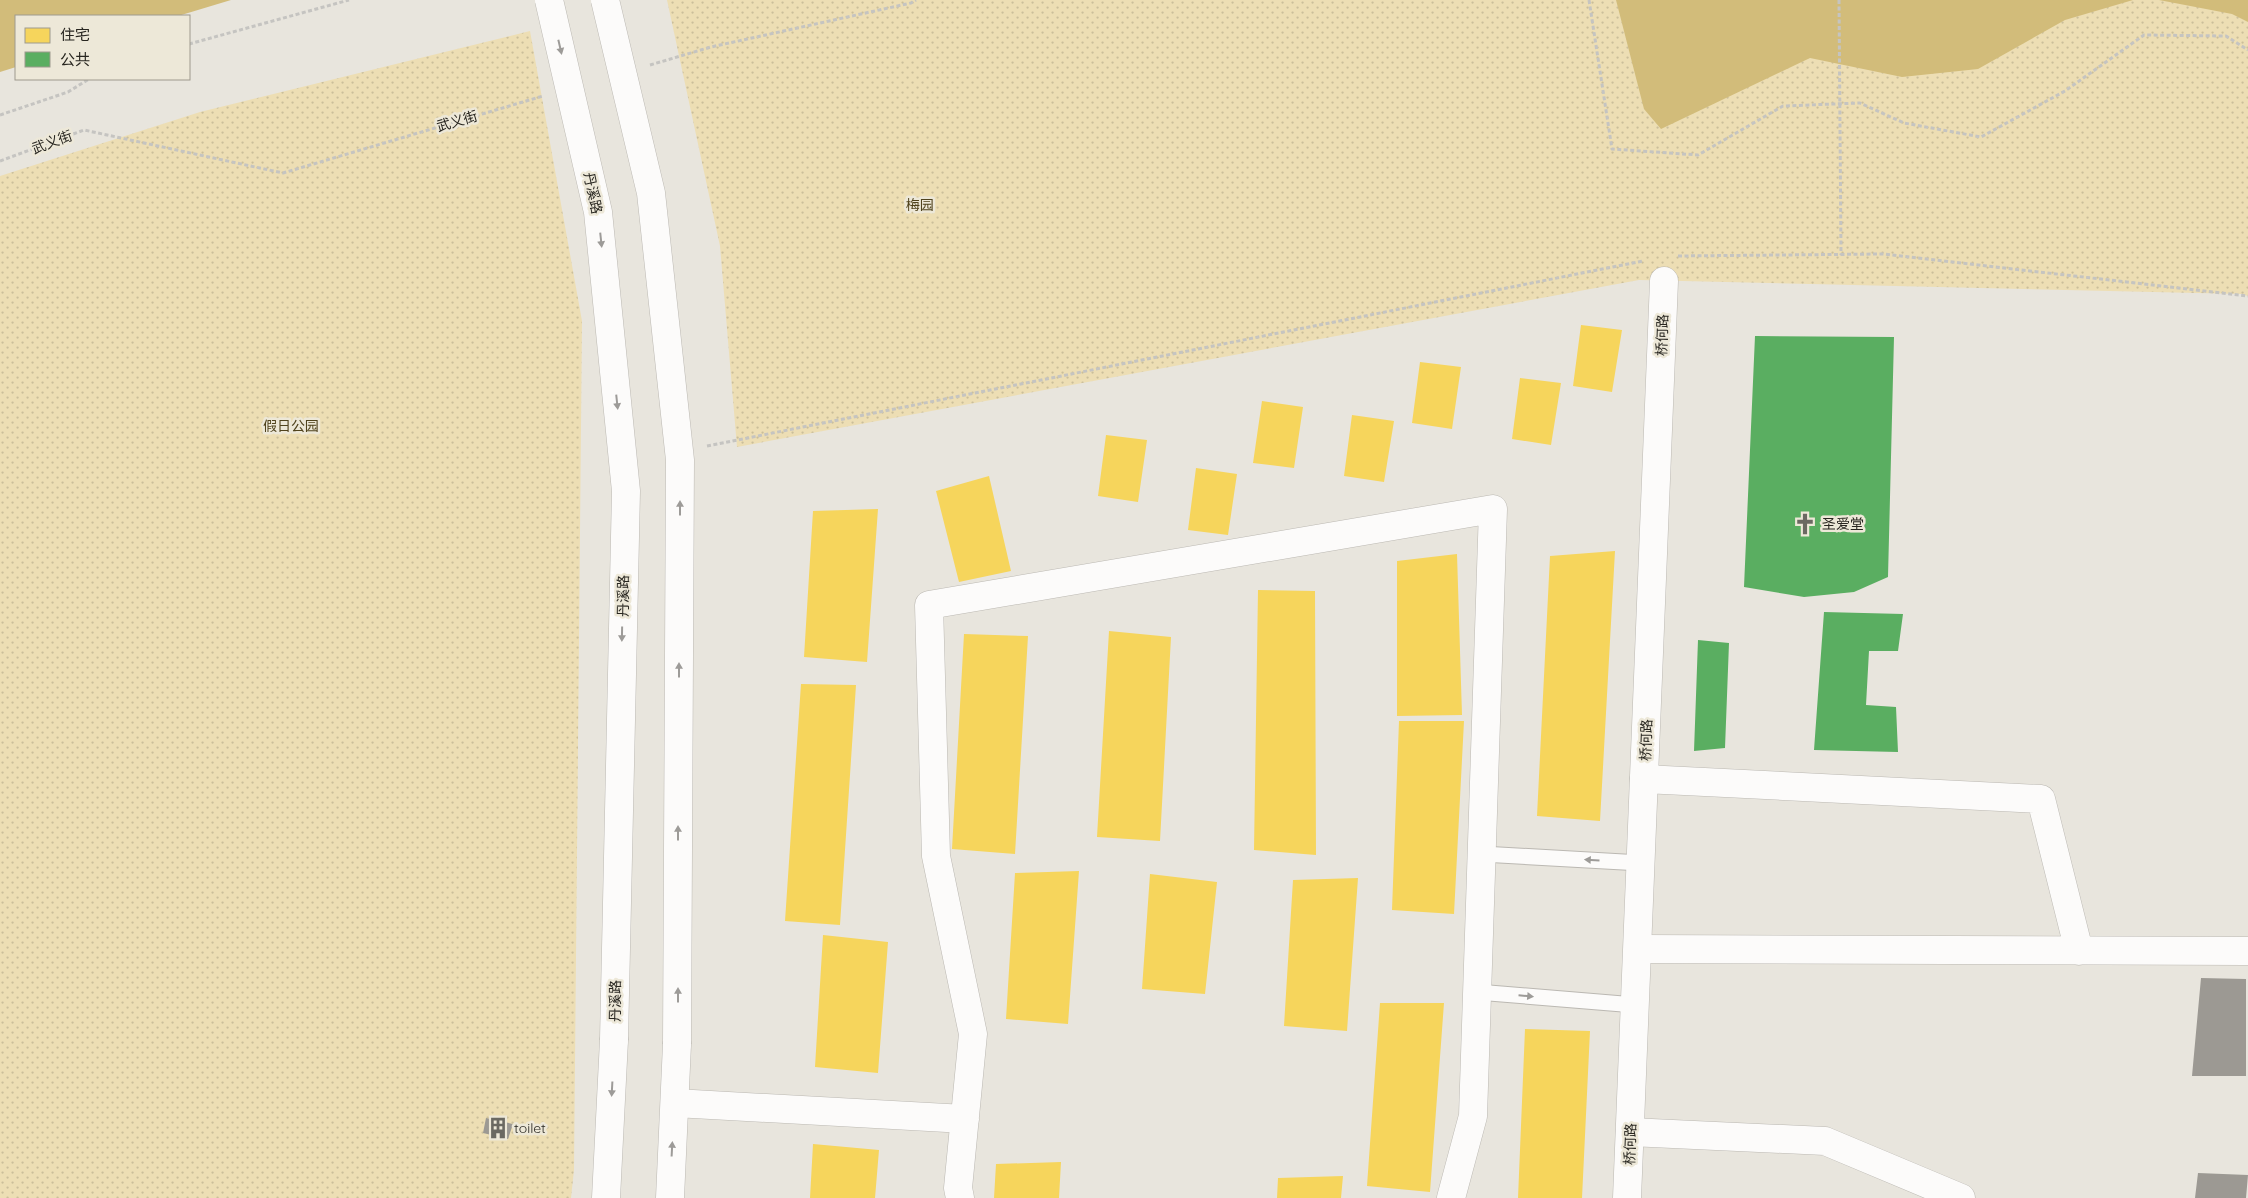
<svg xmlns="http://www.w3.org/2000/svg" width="2248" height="1198" font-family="Quicksand,'Noto Sans SC',sans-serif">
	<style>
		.park { fill: url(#park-dots) }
		.water { fill: #d2bc7a }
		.homes { fill: #f6d55c }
		.public { fill: #5aae61 }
		.building { fill: #9c9993 }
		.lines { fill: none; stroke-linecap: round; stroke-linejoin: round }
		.service-casing { stroke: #bbb8b2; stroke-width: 17 }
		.minor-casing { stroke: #bbb8b2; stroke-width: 29 }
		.tertiary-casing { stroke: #bbb8b2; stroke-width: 29 }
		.secondary-casing { stroke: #bbb8b2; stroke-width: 29 }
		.path { stroke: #c5c4c1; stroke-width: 3; stroke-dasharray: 4 2.5; stroke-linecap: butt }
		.service { stroke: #fcfbfa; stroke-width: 15 }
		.minor { stroke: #fcfbfa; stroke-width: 28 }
		.tertiary { stroke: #fcfbfa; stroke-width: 28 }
		.secondary { stroke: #fcfbfa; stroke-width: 28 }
		.secondary-bridge-casing { stroke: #bbb8b2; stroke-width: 29; stroke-linecap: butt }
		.secondary-bridge { stroke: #fcfbfa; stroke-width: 28 }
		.oneway { fill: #9d9b98 }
		.labels { text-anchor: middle; stroke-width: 5; stroke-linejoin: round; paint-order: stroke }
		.street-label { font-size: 14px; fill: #282620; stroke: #ede8d8 }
		.park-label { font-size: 14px; fill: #50431d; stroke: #ede8d8 }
		.poi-label { font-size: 14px; fill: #282620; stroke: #ede8d8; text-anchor: start }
	</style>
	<defs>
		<pattern id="park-dots" width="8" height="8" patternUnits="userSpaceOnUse" patternTransform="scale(1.25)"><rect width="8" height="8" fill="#eddeb4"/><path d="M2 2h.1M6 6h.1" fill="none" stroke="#cbbe9a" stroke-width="1.8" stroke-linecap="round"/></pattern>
	</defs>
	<rect width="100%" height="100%" fill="#e8e5dd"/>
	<path class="park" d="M667 0H2248V296L2241 294 1639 280 737 447 720 246Z
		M530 31 582 321 574 1170 571 1198H0V176L200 112Z"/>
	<path class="water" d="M0 0H231L178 16H16V67L0 72Z
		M1616 0H2133L2065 20 1978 69 1902 77 1810 58 1661 129 1644 109Z
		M2159 0H2248V22L2232 14Z"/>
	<path class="homes" d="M1581 325 1622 330 1612 392 1573 386Z
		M1420 362 1461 367 1452 429 1412 423Z
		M1520 378 1561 383 1551 445 1512 439Z
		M1262 401 1303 407 1294 468 1253 463Z
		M1352 415 1394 421 1384 482 1344 476Z
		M1106 435 1147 440 1138 502 1098 496Z
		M1196 468 1237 474 1228 535 1188 530Z
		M989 476 1011 571 959 582 936 491Z
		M878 509 867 662 804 657 813 511Z
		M1615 551 1600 821 1537 816 1550 556Z
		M1457 554 1462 715 1397 716V561Z
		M1258 590 1315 591 1316 855 1254 850Z
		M1109 631 1171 637 1160 841 1097 837Z
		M964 634 1028 636 1015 854 952 849Z
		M801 684 856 685 840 925 785 921Z
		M1399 721H1464L1454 914 1392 910Z
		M1079 871 1068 1024 1006 1019 1015 873Z
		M1150 874 1217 882 1205 994 1142 989Z
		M1358 878 1347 1031 1284 1026 1293 880Z
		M823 935 888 942 878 1073 815 1067Z
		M1380 1003H1444L1430 1192 1367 1186Z
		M1525 1029 1590 1031 1582 1198H1518Z
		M813 1144 879 1150 875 1198H810Z
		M1061 1162 1059 1198H994L996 1164Z
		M1343 1176 1341 1198H1277L1278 1178Z"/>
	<path class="public" d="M1755 336 1894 337 1888 577 1854 592 1804 597 1744 587Z
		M1824 612 1903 614 1898 651H1869L1866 705 1896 707 1898 752 1814 750Z
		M1698 640 1729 643 1725 748 1694 751Z"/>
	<path class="building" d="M2201 978 2246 979V1076H2192Z
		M486 1118 513 1124 508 1139 483 1133Z
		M2198 1173 2248 1175 2246 1198H2195Z"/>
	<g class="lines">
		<g class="service-casing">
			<path id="service" d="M1482 854 1641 863
				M1477 992 1635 1005"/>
		</g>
		<g class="minor-casing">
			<path id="minor" d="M1644 779 2041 799 2079 951
				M1638 949 2248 951
				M675 1103 965 1119
				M1630 1132 1825 1141 1961 1198
				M960 1198 958 1188 973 1034 936 856 929 605 1493 509 1473 1116 1451 1198"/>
		</g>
		<g class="tertiary-casing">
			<path id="tertiary" d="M1627 1198 1664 281"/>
		</g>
		<g class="secondary-casing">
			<path id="secondary" d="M606 1198 614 1040
				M670 1198 677 1044"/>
		</g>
		<path class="path" d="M1589 0 1612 149 1698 155 1783 106 1860 103 1904 123 1981 137 2065 91 2144 35 2226 36 2248 50
			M1839 0 1841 255
			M189 44 349 0
			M650 65 711 47 911 3 916 0
			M0 115 68 92 89 79
			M0 161 84 130 283 173 543 96
			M1678 256 1883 254 2248 296
			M707 446 1643 261"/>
		<use href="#service" class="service"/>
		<use href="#minor" class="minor"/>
		<use href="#tertiary" class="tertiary"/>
		<use href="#secondary" class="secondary"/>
		<g class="secondary-bridge-casing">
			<path id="secondary-bridge" d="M549 0 598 212 626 491 614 1040
				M605 0 651 193 680 460 677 1044"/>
		</g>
		<use href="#secondary-bridge" class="secondary-bridge"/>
	</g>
	<defs><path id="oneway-solid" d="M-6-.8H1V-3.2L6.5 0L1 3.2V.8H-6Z" transform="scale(1.25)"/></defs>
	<g class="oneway">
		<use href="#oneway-solid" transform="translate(560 47) rotate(77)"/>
		<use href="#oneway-solid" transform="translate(601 240) rotate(84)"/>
		<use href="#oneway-solid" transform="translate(617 402) rotate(84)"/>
		<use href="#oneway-solid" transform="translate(680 508) rotate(-90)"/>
		<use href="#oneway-solid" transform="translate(622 634) rotate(91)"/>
		<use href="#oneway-solid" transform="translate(679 670) rotate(-90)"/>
		<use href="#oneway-solid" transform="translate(678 833) rotate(-90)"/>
		<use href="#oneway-solid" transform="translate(1592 860) rotate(-177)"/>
		<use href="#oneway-solid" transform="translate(678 995) rotate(-90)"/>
		<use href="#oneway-solid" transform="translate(1526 996) rotate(5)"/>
		<use href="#oneway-solid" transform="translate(612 1089) rotate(93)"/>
		<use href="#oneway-solid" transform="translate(672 1149) rotate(-87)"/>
	</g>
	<defs>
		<g id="church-bare" transform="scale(1.725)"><path d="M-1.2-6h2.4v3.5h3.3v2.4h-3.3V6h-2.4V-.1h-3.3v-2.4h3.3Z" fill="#6b6962" stroke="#ede8d8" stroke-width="2.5" paint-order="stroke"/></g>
		<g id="building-bare" transform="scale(1.725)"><path d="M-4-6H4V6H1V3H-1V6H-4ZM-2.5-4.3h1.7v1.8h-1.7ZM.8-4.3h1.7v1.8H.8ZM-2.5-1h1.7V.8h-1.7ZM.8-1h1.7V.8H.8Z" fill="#6b6962" stroke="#ede8d8" stroke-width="2.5" paint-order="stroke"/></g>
	</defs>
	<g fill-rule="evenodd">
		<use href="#church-bare" x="1805" y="524"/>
		<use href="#building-bare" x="498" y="1128"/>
	</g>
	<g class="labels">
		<g class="street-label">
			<text transform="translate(457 121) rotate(-16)" y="5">武义街</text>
			<text transform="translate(52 142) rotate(-20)" y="5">武义街</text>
			<text transform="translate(593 193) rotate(78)" y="5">丹溪路</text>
			<text transform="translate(1662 335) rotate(-88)" y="5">桥何路</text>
			<text transform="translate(623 596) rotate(-89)" y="5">丹溪路</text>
			<text transform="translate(1646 740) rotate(-88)" y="5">桥何路</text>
			<text transform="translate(615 1001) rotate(-89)" y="5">丹溪路</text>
			<text transform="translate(1630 1144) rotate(-88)" y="5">桥何路</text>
		</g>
		<g class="park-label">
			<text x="920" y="210">梅园</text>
			<text x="291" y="431">假日公园</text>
		</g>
		<g class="poi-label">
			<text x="1822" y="529">圣爱堂</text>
			<text x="514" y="1133">toilet</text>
		</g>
	</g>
	<rect x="15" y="15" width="175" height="65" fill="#ede8d8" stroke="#9e9a8e"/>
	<rect x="25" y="28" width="25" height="15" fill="#f6d55c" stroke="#9e9a8e"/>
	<text x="60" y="40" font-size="15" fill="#282620">住宅</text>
	<rect x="25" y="52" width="25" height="15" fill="#5aae61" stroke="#9e9a8e"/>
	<text x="60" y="65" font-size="15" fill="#282620">公共</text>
</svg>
